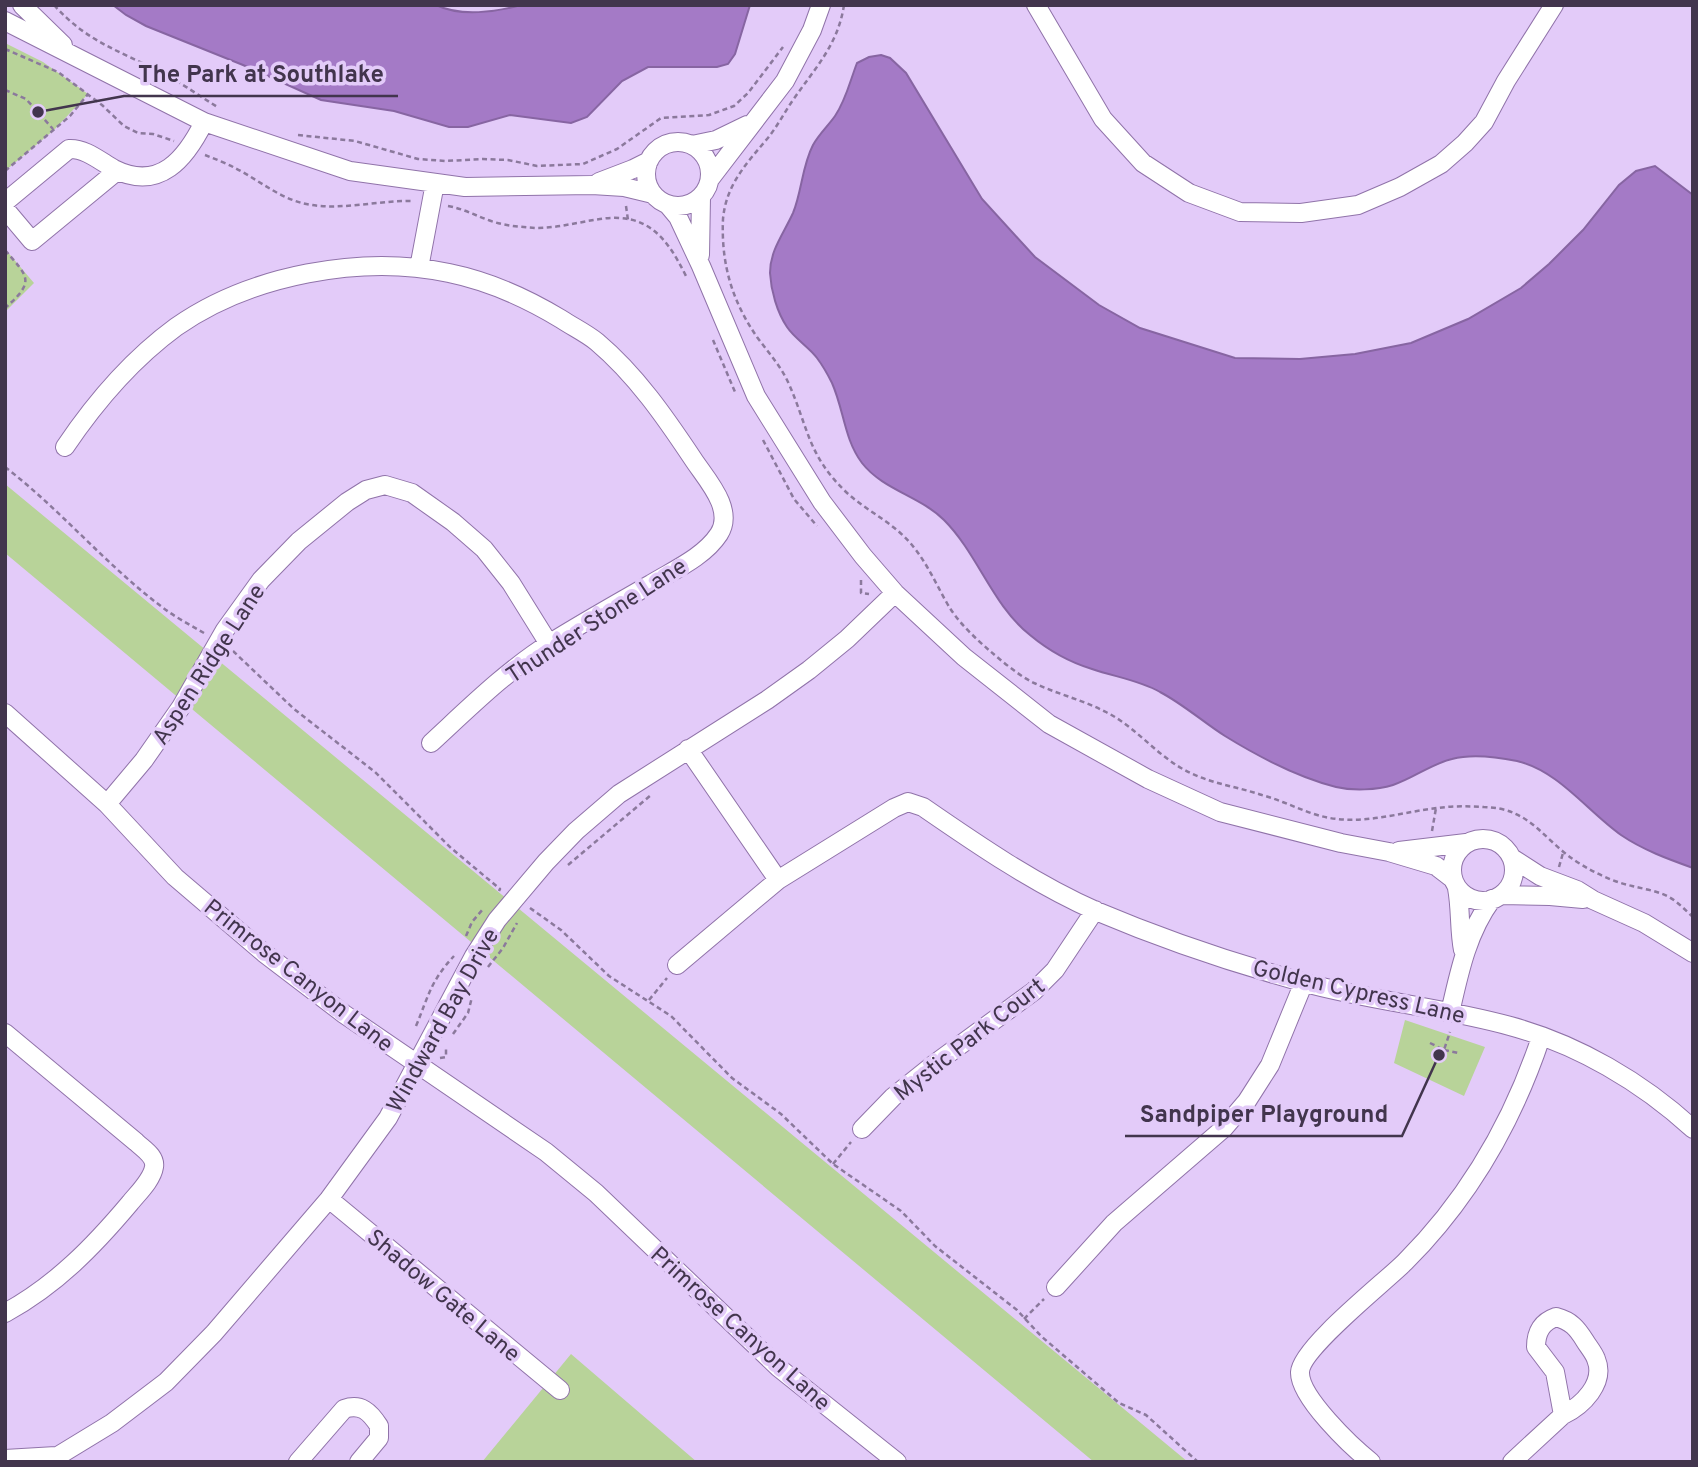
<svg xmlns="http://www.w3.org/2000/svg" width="1698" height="1467" font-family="Overpass,sans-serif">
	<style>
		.green { fill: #b8d399 }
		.water { fill: #a47ac6; stroke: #8765a2; stroke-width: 2 }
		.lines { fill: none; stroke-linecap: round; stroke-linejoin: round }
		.minor-casing { stroke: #9073a9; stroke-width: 20 }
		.path { stroke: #8b799c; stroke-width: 2.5; stroke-dasharray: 5 3.5; stroke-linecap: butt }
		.minor { stroke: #fff; stroke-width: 18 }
		.labels { text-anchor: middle; stroke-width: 7; stroke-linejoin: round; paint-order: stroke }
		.street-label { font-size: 23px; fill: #42354d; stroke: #e3cbf9 }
		.leader { fill: none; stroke: #42354d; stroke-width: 2.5 }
		.callout-dot { fill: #42354d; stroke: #e3cbf9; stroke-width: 2.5 }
		.callout-label { font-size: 24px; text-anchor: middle; font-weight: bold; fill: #42354d; stroke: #e3cbf9; stroke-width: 7; stroke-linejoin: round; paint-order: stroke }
	</style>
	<rect width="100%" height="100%" fill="#e3cbf9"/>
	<path class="green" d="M5 43 43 62 88 94 54 130 5 171Z
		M5 249 34 283 5 312Z
		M5 484 1188 1462H1094L5 553Z
		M1405 1020 1485 1047 1464 1096 1394 1063Z
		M571 1354 697 1462H482Z"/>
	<path class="water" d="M113 5H436C461 17 496 12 521 5H750L735 54 728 64 717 67H648L622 81 587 117 571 123 510 115 468 127H449L394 111 321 100 243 65 146 26 126 15Z
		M881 55 890 58 906 73 982 199 1035 257 1099 305 1140 328 1235 358 1300 359 1355 354 1411 343 1468 319 1521 288 1549 264 1583 230 1619 185 1636 171 1655 166 1693 195V868C1668 859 1643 850 1621 835 1587 811 1559 771 1517 761 1497 757 1471 754 1452 759 1431 764 1414 778 1393 785 1377 790 1353 791 1336 787 1297 777 1259 757 1225 736 1203 722 1183 704 1160 692 1139 680 1115 677 1092 669 1069 662 1048 650 1030 635 992 605 978 554 944 520 920 496 883 490 862 463 844 439 844 410 832 383 828 375 823 366 817 358 809 347 795 339 787 327 777 312 771 291 770 273 770 250 784 233 793 213 802 191 802 166 813 145 819 134 828 126 835 116 846 100 850 81 857 63L869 57Z"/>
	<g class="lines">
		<g class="minor-casing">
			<path id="minor" d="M22 5 63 45
				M1036 5 1103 119 1143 163 1189 193 1240 212 1301 213 1358 205 1400 187 1441 164 1465 143 1484 122 1506 81 1554 5
				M5 21 204 122 350 171 465 187 592 185 624 187 653 194
				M646 174a32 32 0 1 1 64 0a32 32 0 1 1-64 0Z
				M692 145 716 140 747 125
				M710 179 785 81 812 30 821 5
				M599 182 633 169 649 161
				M5 202 69 149C85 148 100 161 114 169 160 192 186 158 204 122
				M668 205 678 217 701 266 756 396 822 502 863 556 895 593 964 657 1049 724 1148 779 1220 812 1341 843 1389 852 1436 866 1453 879
				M5 209 32 241 117 171
				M700 255 701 197
				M419 268 435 183
				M65 447C96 401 131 360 176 327 250 275 362 254 449 273 488 281 528 299 561 319 573 327 586 333 597 342 636 375 665 417 693 459 706 479 735 509 719 534 704 557 674 570 651 584 618 603 584 622 552 642 507 670 469 708 431 743
				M5 713 107 804 175 877 264 953 344 1014 546 1152 596 1193 779 1368 897 1462
				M688 749 778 880
				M107 804 144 760 181 707 225 630 261 580 299 541 347 502 366 490 385 485 412 493 453 522 484 549 511 583 549 644
				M1452 870a31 31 0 1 1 62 0a31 31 0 1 1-62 0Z
				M1399 851 1466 843
				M1512 858 1540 876 1577 890 1593 900 1644 923 1693 953
				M1457 888C1461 909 1459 930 1463 950
				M1501 895 1550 896 1583 899
				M677 965 778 880 894 808 908 802 923 807C978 845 1035 884 1096 911 1162 939 1233 963 1302 982 1370 1001 1441 1007 1510 1026 1577 1044 1642 1082 1693 1129
				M1450 1013C1459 973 1467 933 1492 899
				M5 1033 136 1142C143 1149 156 1156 154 1167 152 1180 138 1193 130 1203 93 1247 56 1285 5 1313
				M862 1129 893 1097 933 1065 1034 991 1055 970 1095 910
				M329 1199 560 1390
				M1056 1287 1114 1223 1224 1128 1247 1101 1270 1065 1304 982
				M1556 1317C1571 1321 1577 1328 1585 1341 1588 1346 1594 1353 1596 1359 1606 1383 1582 1406 1563 1415L1555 1372 1536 1347C1536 1332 1542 1322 1556 1317Z
				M5 1459 56 1456
				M48 1462 112 1423 166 1382 214 1333 329 1199 388 1118 474 956 497 920 546 862 576 831 619 794 767 700 809 670 847 639 895 593
				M298 1462 344 1409C361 1403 370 1412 379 1426V1438L359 1462
				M1371 1462C1352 1447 1299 1397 1300 1372 1301 1348 1385 1282 1405 1262 1468 1199 1513 1121 1541 1037
				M1512 1462 1563 1415"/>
		</g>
		<path class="path" d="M54 5C88 43 121 51 164 74 183 84 201 97 219 108
			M844 5C838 45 815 68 793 100 784 113 777 127 767 139 746 164 726 185 723 219 721 264 732 301 757 337 768 352 780 365 788 382 808 426 807 454 845 491 866 511 893 522 912 545 927 563 936 584 948 605 958 622 975 638 990 651 1003 662 1018 675 1034 683 1057 694 1083 700 1106 712 1134 726 1154 752 1181 768 1206 783 1235 786 1262 795 1280 800 1296 808 1314 814 1356 828 1395 813 1437 808 1452 806 1468 806 1484 807 1533 808 1544 843 1582 865 1597 874 1614 882 1632 886 1644 889 1658 891 1669 897 1678 902 1685 910 1693 917
			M5 49 58 72 102 105 124 126 138 133 153 134 174 141
			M5 90 26 99 53 129
			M298 135 355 141 418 159 445 161 483 159 508 160 537 166 583 164 617 149 661 118 709 115 734 106 748 93 783 47
			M205 155C215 159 226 163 235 168 261 181 282 201 312 205 343 210 381 200 414 201
			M5 171 70 116 88 94
			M448 206C465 209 478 217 494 222 507 226 522 227 536 228 558 228 579 222 600 219 648 212 667 238 686 276
			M626 206 628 220
			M5 250C28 277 36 281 5 308
			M713 340 735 392
			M763 440 794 499 817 526
			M5 467C61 510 106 565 162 607 175 617 190 625 204 633
			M861 580V593L869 594
			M233 651 294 709 375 772 451 848 500 889 499 891
			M1432 831 1436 808
			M568 865 651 795
			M1559 867 1563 853
			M530 908 561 930 609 976 671 1016 732 1078 781 1114 833 1164 901 1211 935 1246 1017 1310 1041 1336 1119 1403 1146 1415 1198 1462
			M466 936 472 922 483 909
			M488 967 503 948 517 923
			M649 1000 667 978
			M416 1026C429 995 430 982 454 956
			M453 1034 468 1013 472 997
			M1430 1043 1444 1050 1450 1032
			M1444 1050 1458 1053
			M440 1058 446 1057V1046
			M833 1164 851 1142
			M1024 1319 1044 1299"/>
		<use href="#minor" class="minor"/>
	</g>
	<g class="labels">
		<g class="street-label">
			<text transform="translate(596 620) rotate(-33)" y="8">Thunder Stone Lane</text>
			<text transform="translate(208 664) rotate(-57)" y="8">Aspen Ridge Lane</text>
			<text transform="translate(299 975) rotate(38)" y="8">Primrose Canyon Lane</text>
			<text transform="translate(1359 991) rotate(13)" y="8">Golden Cypress Lane</text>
			<text transform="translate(442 1020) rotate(-61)" y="8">Windward Bay Drive</text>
			<text transform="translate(969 1039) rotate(-38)" y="8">Mystic Park Court</text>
			<text transform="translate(444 1295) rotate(40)" y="8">Shadow Gate Lane</text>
			<text transform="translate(741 1328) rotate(42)" y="8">Primrose Canyon Lane</text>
		</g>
	</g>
	<path class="leader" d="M38 112L124 96H398M1439 1055L1402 1136H1125"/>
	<g class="callout-dot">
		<circle cx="38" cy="112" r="7"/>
		<circle cx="1439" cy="1055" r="7"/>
	</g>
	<g class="callout-label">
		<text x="261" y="82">The Park at Southlake</text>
		<text x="1264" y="1122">Sandpiper Playground</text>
	</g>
	<rect width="1698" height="1467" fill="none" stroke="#42354d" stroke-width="14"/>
</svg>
